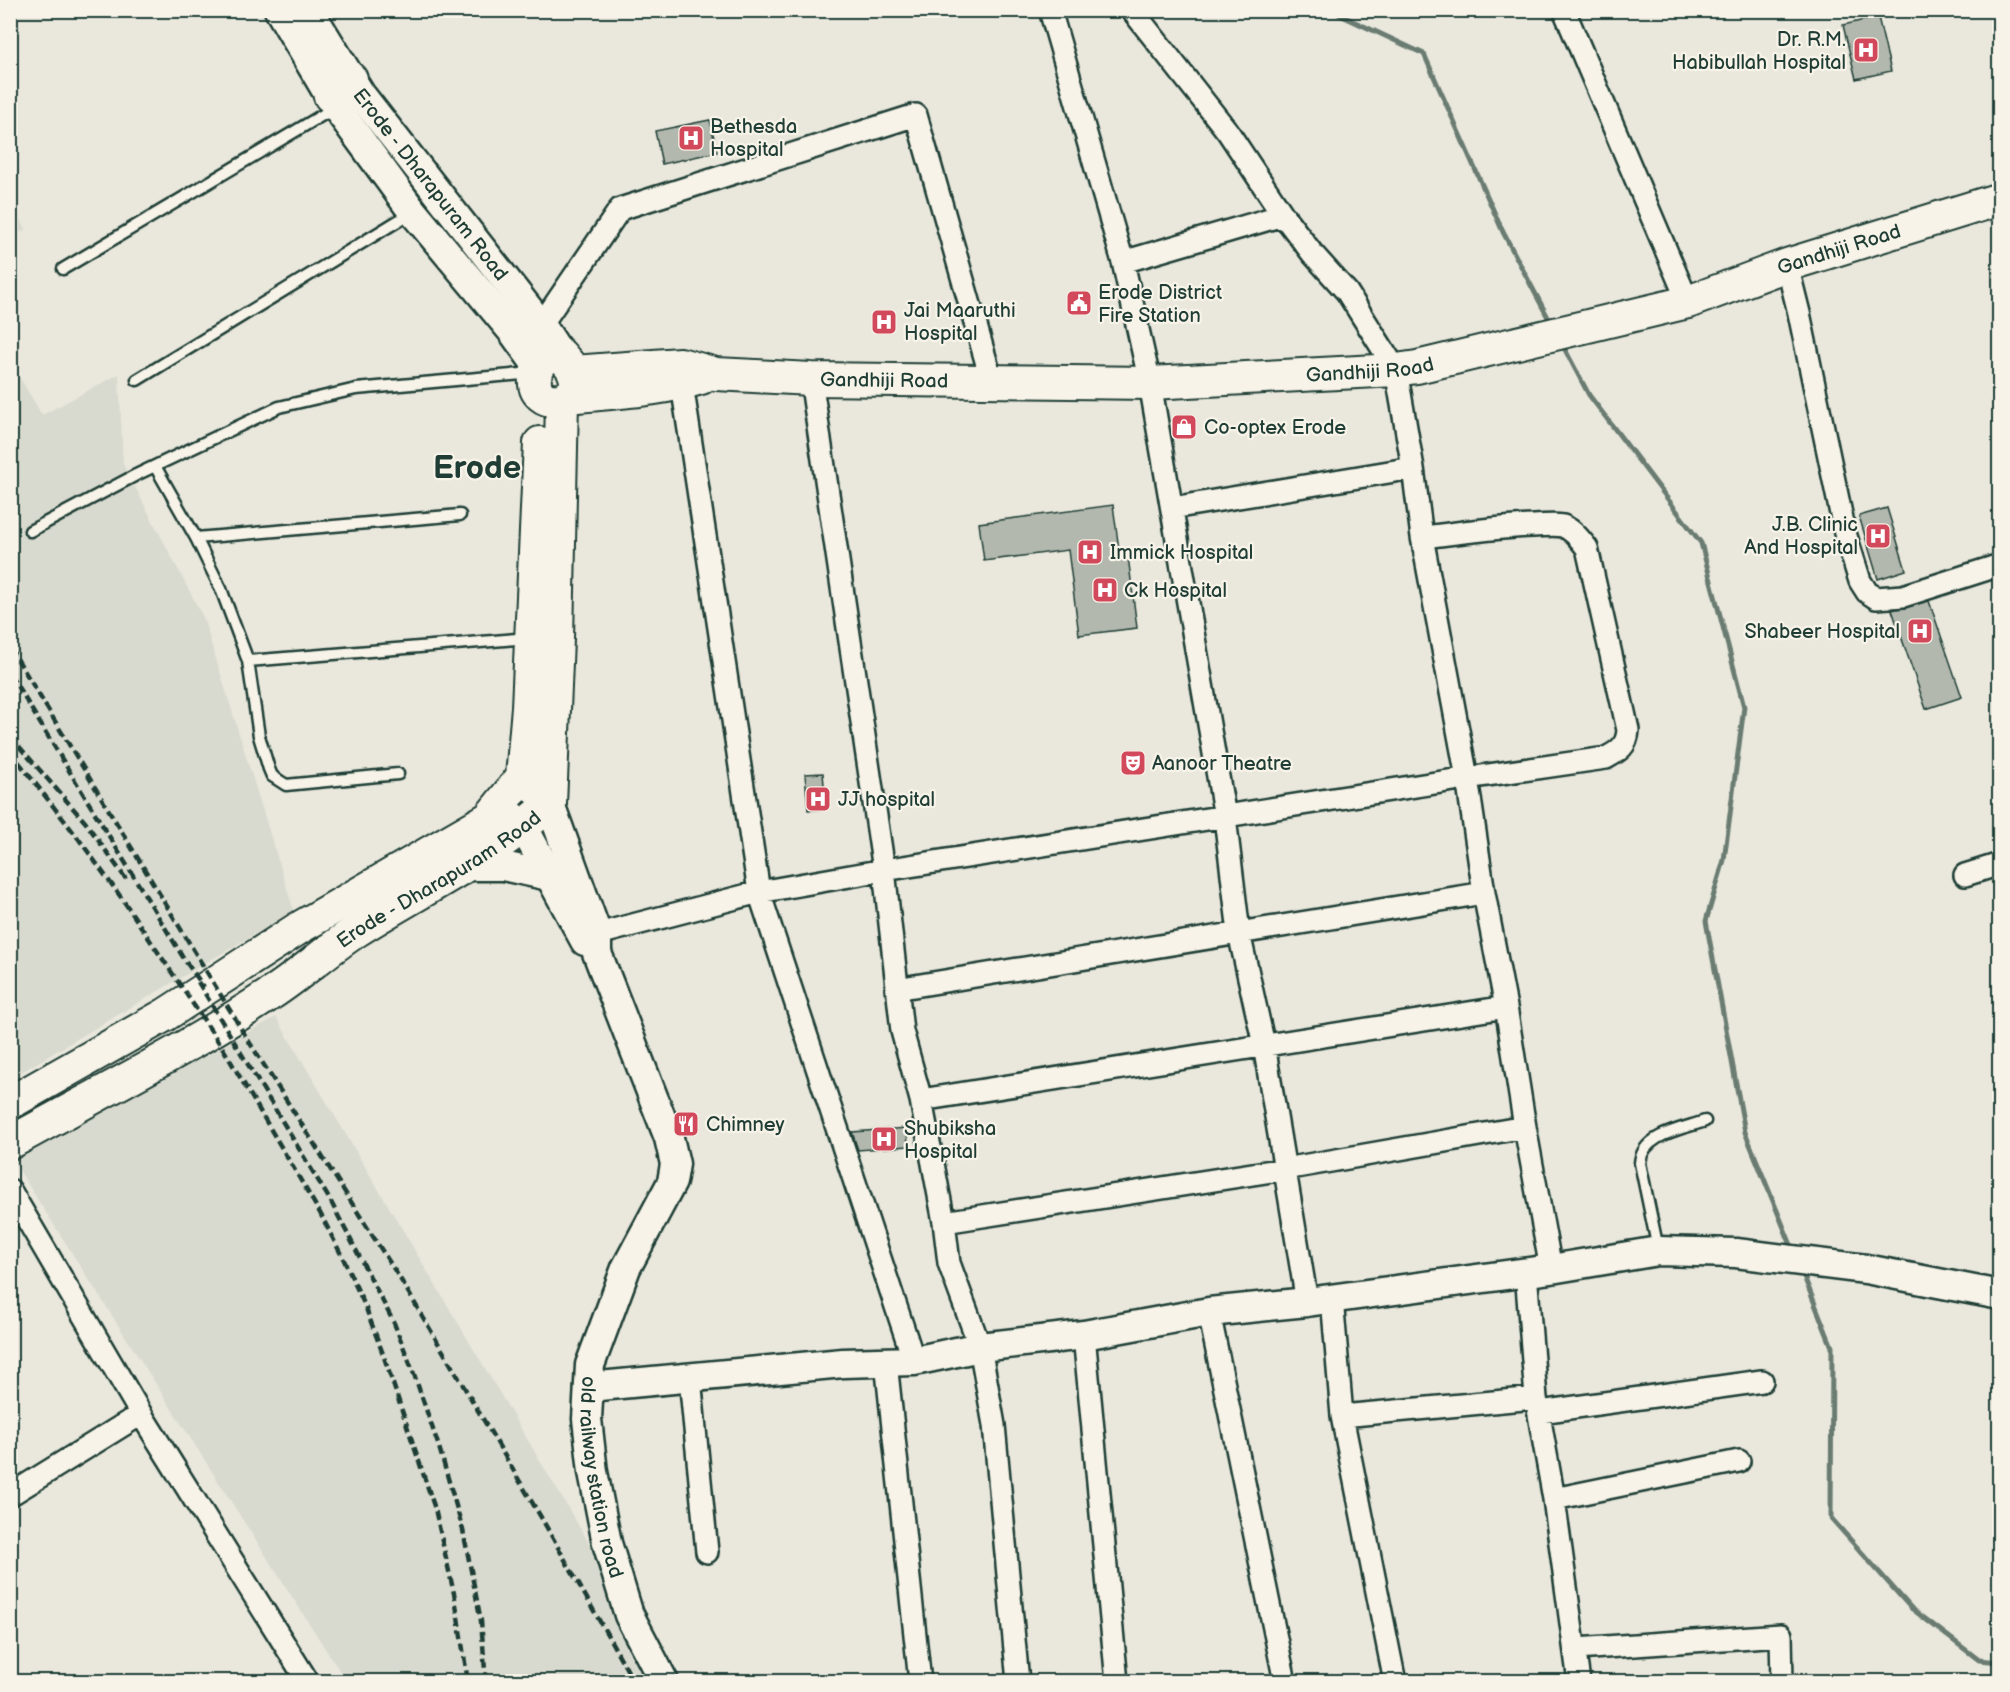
<svg xmlns="http://www.w3.org/2000/svg" width="2010" height="1692" font-family="'Balsamiq Sans',sans-serif">
	<style>
		.built { fill: #d9dacf }
		.lines { fill: none; stroke-linecap: round; stroke-linejoin: round }
		.stream { stroke: #6a7c72; stroke-width: 5 }
		.building { fill: #b2b8ae; stroke: #1f3d34; stroke-width: 1.5 }
		.lane-casing { stroke: #1f3d34; stroke-width: 15 }
		.street-casing { stroke: #1f3d34; stroke-width: 26 }
		.secondary-casing { stroke: #1f3d34; stroke-width: 33 }
		.primary-casing { stroke: #1f3d34; stroke-width: 36 }
		.lane { stroke: #f7f3e8; stroke-width: 10 }
		.street { stroke: #f7f3e8; stroke-width: 21 }
		.secondary { stroke: #f7f3e8; stroke-width: 28 }
		.primary { stroke: #f7f3e8; stroke-width: 32 }
		.rail { stroke: #1f3d34; stroke-width: 4.5; stroke-dasharray: 9 4.5; stroke-linecap: butt }
		.labels { text-anchor: middle; stroke-width: 4.5; stroke-linejoin: round; paint-order: stroke }
		.poi-label { font-size: 20px; fill: #1f3d34; stroke: #f7f3e8; text-anchor: start }
		.street-label { font-size: 20px; fill: #1f3d34; stroke: #f7f3e8 }
		.town-label { font-size: 32px; font-weight: bold; fill: #1f3d34; stroke: #f7f3e8 }
	</style>
	<rect width="100%" height="100%" fill="#eae8dd"/>
	<filter id="ink" filterUnits="userSpaceOnUse"><feTurbulence type="fractalNoise" baseFrequency=".0167" numOctaves="2"/><feDisplacementMap in="SourceGraphic" scale="12" xChannelSelector="R" yChannelSelector="G"/><feConvolveMatrix kernelMatrix="1 2 1 2 8 2 1 2 1" color-interpolation-filters="sRGB"/></filter>
	<g filter="url(#ink)">
		<path class="built" d="M10 203 26 229 11 238H10Z
			M10 361 42 415 119 374 123 464 203 617 294 911 11 1078Z
			M276 1017 671 1681H346L13 1161Z"/>
		<g class="lines">
			<path class="stream" d="M1334 10 1340 15 1424 54 1503 232 1552 325
				M1561 342 1589 395 1701 543 1744 707 1724 860 1706 921 1745 1132 1793 1250
				M1801 1269 1832 1347 1831 1518 1911 1608 1979 1660 2000 1662"/>
		</g>
		<path class="building" d="M1878 17 1891 71 1856 79 1843 25Z
			M710 120 717 152 662 164 655 131Z
			M1113 505 1120 557 1128 556 1137 628 1079 635 1068 550 984 561 979 523Z
			M1887 508 1906 570 1878 579 1859 516Z
			M1929 601 1962 697 1926 709 1892 610Z
			M823 773 826 809 808 810 805 774Z
			M907 1128 908 1146 858 1150 852 1132Z"/>
		<g class="lines">
			<g class="lane-casing">
				<path id="lane" d="M63 269 336 107
					M137 380 411 213
					M155 466 196 538 221 589 248 661 259 736 269 769 272 776 286 785 398 774
					M30 531 136 475 279 407 356 389 533 373
					M196 538 460 515
					M248 661 529 638
					M1658 1249 1640 1163C1642 1134 1683 1129 1705 1121"/>
			</g>
			<g class="street-casing">
				<path id="street" d="M1050 10 1123 262 1150 383 1225 817 1239 933 1264 1045 1307 1302
					M1132 10 1228 132 1283 215 1312 253 1347 292 1396 370 1413 468 1422 537 1467 778 1484 893 1506 1007 1525 1127 1551 1269
					M1564 10 1688 302
					M1123 262 1283 215
					M1787 265 1799 313 1845 533 1860 581 1867 592 1876 598 1903 596 2000 565
					M541 325 620 209 916 115 992 382
					M811 379 884 870 902 1031 921 1100 944 1222 949 1263 980 1347 994 1425 1018 1682
					M682 384 759 892 914 1361
					M1172 508 1413 468
					M1965 875 2000 864
					M583 938 759 892 884 870 1467 778 1606 758C1619 751 1627 746 1628 730L1587 548C1580 539 1573 530 1563 526 1554 524 1543 526 1534 526 1497 527 1459 533 1422 537
					M896 989 1484 893
					M921 1100 1506 1007
					M10 1190 141 1414 308 1682
					M944 1222 1285 1169 1525 1127
					M1526 1272 1536 1398 1554 1499 1579 1682
					M1332 1298 1342 1416 1395 1682
					M1209 1312 1285 1682
					M1084 1335 1117 1682
					M886 1362 920 1682
					M690 1378 707 1552
					M1540 1412 1762 1381
					M1342 1416 1536 1398
					M10 1495 141 1414
					M1554 1499 1739 1461
					M1576 1649 1781 1635 1782 1682"/>
			</g>
			<g class="secondary-casing">
				<g id="secondary">
					<path d="M279 10 336 107 413 212 513 332 539 368"/>
					<path id="s1" d="M309 10 361 95 541 325 560 354"/>
					<path id="s2" d="M522 777 550 804 597 934V953L669 1138 675 1164 672 1182 626 1268 590 1365 587 1419 593 1472 607 1543 629 1615 664 1682"/>
					<path d="M508 811 524 828 585 941"/>
					<path d="M467 866H503L549 876"/>
					<path d="M589 1387 843 1363 914 1361 980 1347 1084 1335 1209 1312 1307 1302 1551 1269 1658 1251 1736 1253 1866 1269 2000 1295"/>
				</g>
			</g>
			<g class="primary-casing">
				<g id="primary">
					<path d="M330 96 351 79"/>
					<path d="M560 354C565 360 572 366 574 373 587 405 531 412 535 377 536 370 542 362 545 356Z"/>
					<path id="s3" d="M574 372 680 364 716 374 811 379 1150 383 1396 370 1417 367 1688 302 1787 265 2000 199"/>
					<path d="M568 397C612 392 658 391 701 378"/>
					<path d="M10 1103 165 1015 299 928 489 818 522 777 528 707 540 443"/>
					<path id="s4" d="M10 1143C98 1094 188 1049 272 993 301 974 327 950 356 931 422 889 492 857 550 804L557 639 562 400"/>
				</g>
			</g>
			<use href="#lane" class="lane"/>
			<use href="#street" class="street"/>
			<use href="#secondary" class="secondary"/>
			<use href="#primary" class="primary"/>
			<path class="rail" d="M10 647 248 1040 404 1285 542 1519 634 1682
				M10 674 186 962 204 987
				M10 736 86 823 126 879
				M10 751 78 838 123 900 224 1050 320 1213 343 1258 365 1306 383 1354 435 1509 455 1598 468 1682
				M198 982 330 1200 394 1323 414 1374 439 1447 463 1530 481 1621 486 1682"/>
		</g>
	</g>
	<defs>
		<g id="hospital-square" transform="scale(1.35)"><rect x="-9" y="-9" width="18" height="18" rx="4" fill="#d1495b" stroke="#f7f3e8"/><path d="M-5-5h3v3.5h4V-5h3V5h-3V1.5h-4V5h-3Z" fill="#fff"/></g>
		<g id="civic-square" transform="scale(1.35)"><rect x="-9" y="-9" width="18" height="18" rx="4" fill="#d1495b" stroke="#f7f3e8"/><path d="M-.6-6.5H3V-4.5H.6V-3L4-1V1h2V6H-6V1h2V-1L-.6-3ZM-1.2 2.5V6h2.4V2.5Z" fill="#fff"/></g>
		<g id="shop-square" transform="scale(1.35)"><rect x="-9" y="-9" width="18" height="18" rx="4" fill="#d1495b" stroke="#f7f3e8"/><path d="M-5-2.5h2.3a2.7 3.5 0 0 1 5.4 0H5L5.5 6h-11ZM-1.5-2.5h3a1.5 2.3 0 0 0-3 0Z" fill="#fff"/></g>
		<g id="theatre-square" transform="scale(1.35)"><rect x="-9" y="-9" width="18" height="18" rx="4" fill="#d1495b" stroke="#f7f3e8"/><path d="M-5-5.5Q0-4 5-5.5V0Q5 5 0 6Q-5 5-5 0ZM-3.3-2.5H-1v1.5H-3.3ZM1-2.5H3.3v1.5H1ZM-2.8 1Q0 5.5 2.8 1Z" fill="#fff"/></g>
		<g id="restaurant-square" transform="scale(1.35)"><rect x="-9" y="-9" width="18" height="18" rx="4" fill="#d1495b" stroke="#f7f3e8"/><path d="M-5-6h1v4h1v-4h1v4h1v-4h1v5L-1.5 .5V6h-2V.5L-5-1ZM5-6V6H3V1.5H1.5Q1.5-4 5-6Z" fill="#fff"/></g>
	</defs>
	<g fill-rule="evenodd">
		<use href="#hospital-square" x="1866" y="50"/>
		<use href="#hospital-square" x="691" y="138"/>
		<use href="#civic-square" x="1079" y="303"/>
		<use href="#hospital-square" x="884" y="322"/>
		<use href="#shop-square" x="1184" y="427"/>
		<use href="#hospital-square" x="1878" y="536"/>
		<use href="#hospital-square" x="1090" y="552"/>
		<use href="#hospital-square" x="1105" y="590"/>
		<use href="#hospital-square" x="1920" y="631"/>
		<use href="#theatre-square" x="1133" y="763"/>
		<use href="#hospital-square" x="818" y="799"/>
		<use href="#restaurant-square" x="686" y="1124"/>
		<use href="#hospital-square" x="884" y="1139"/>
	</g>
	<g class="labels">
		<g class="poi-label">
			<text x="1846" y="46" text-anchor="end">Dr. R.M.<tspan x="1846" dy="23">Habibullah Hospital</tspan></text>
			<text x="710" y="133">Bethesda<tspan x="710" dy="23">Hospital</tspan></text>
			<text x="1098" y="299">Erode District<tspan x="1098" dy="23">Fire Station</tspan></text>
			<text x="904" y="317">Jai Maaruthi<tspan x="904" dy="23">Hospital</tspan></text>
			<text x="1204" y="434">Co-optex Erode</text>
			<text x="1858" y="531" text-anchor="end">J.B. Clinic<tspan x="1858" dy="23">And Hospital</tspan></text>
			<text x="1110" y="559">Immick Hospital</text>
			<text x="1124" y="597">Ck Hospital</text>
			<text x="1900" y="638" text-anchor="end">Shabeer Hospital</text>
			<text x="1152" y="770">Aanoor Theatre</text>
			<text x="838" y="806">JJ hospital</text>
			<text x="706" y="1131">Chimney</text>
			<text x="904" y="1135">Shubiksha<tspan x="904" dy="23">Hospital</tspan></text>
		</g>
		<g class="street-label">
			<text dy="7" stroke="none"><textPath href="#s1" startOffset="213">Erode - Dharapuram Road</textPath></text>
			<text dy="7" stroke="none"><textPath href="#s3" startOffset="1284">Gandhiji Road</textPath></text>
			<text dy="7" stroke="none"><textPath href="#s3" startOffset="798">Gandhiji Road</textPath></text>
			<text dy="7" stroke="none"><textPath href="#s3" startOffset="312">Gandhiji Road</textPath></text>
			<text dy="7" stroke="none"><textPath href="#s4" startOffset="504">Erode - Dharapuram Road</textPath></text>
			<text dy="7" stroke="none"><textPath href="#s2" startOffset="754">old railway station road</textPath></text>
		</g>
		<g class="town-label">
			<text x="477" y="478">Erode</text>
		</g>
	</g>
	<rect width="2010" height="1692" fill="none" stroke="#f7f3e8" stroke-width="36"/>
	<rect x="18" y="18" width="1974" height="1656" fill="none" stroke="#1f3d34" stroke-width="2" filter="url(#ink)"/>
</svg>
